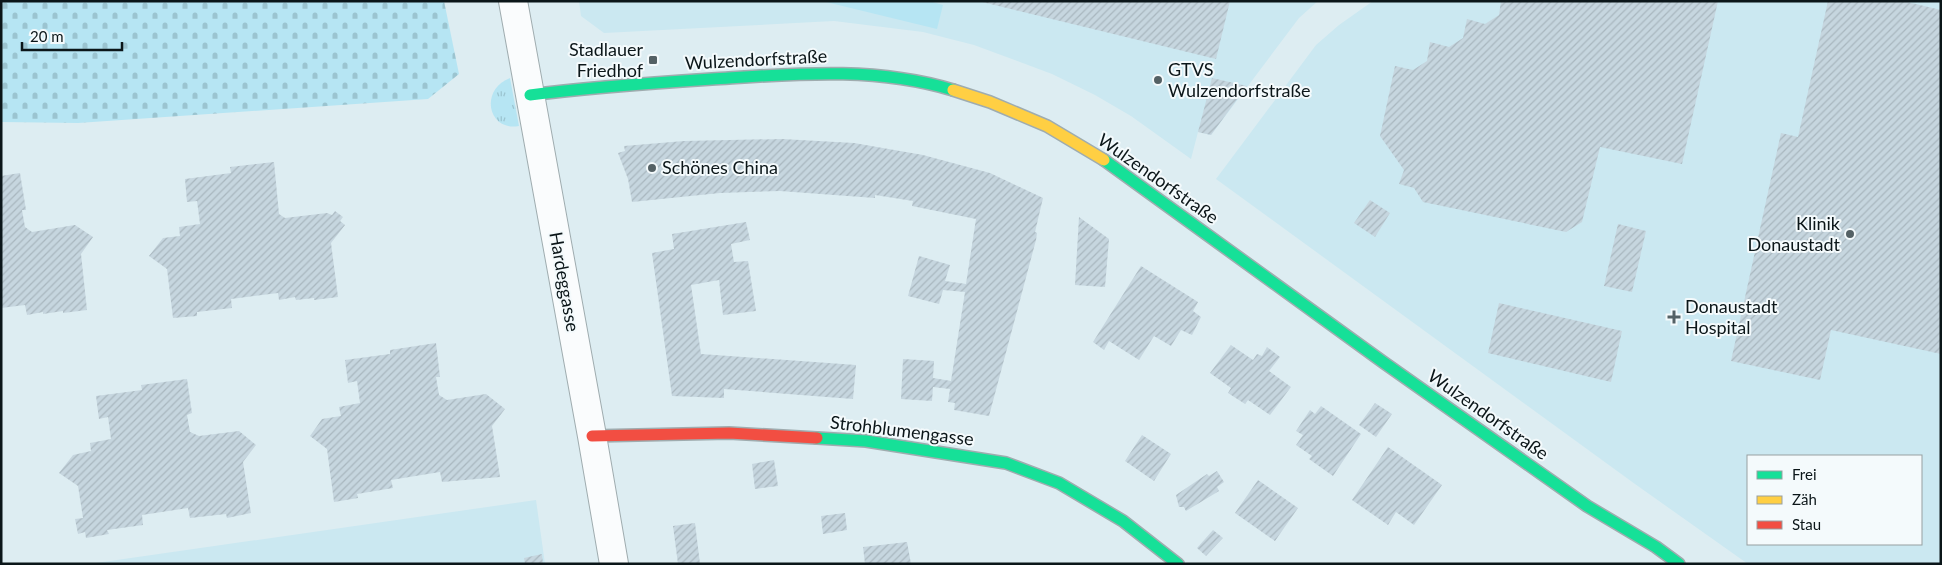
<svg xmlns="http://www.w3.org/2000/svg" width="1942" height="565" font-family="Lato,sans-serif">
	<style>
		.built { fill: #cbe8f1; fill-rule: evenodd }
		.grass { fill: url(#grass-tufts) }
		.cemetery { fill: url(#cemetery-stones) }
		.pitch { fill: #b6e5f3 }
		.building { fill: url(#building-hatch) }
		.lines { fill: none; stroke-linecap: round; stroke-linejoin: round }
		.street-casing { stroke: #9facaf; stroke-width: 30 }
		.fast-casing { stroke: #9facaf; stroke-width: 14 }
		.slow-casing { stroke: #9facaf; stroke-width: 14 }
		.jam-casing { stroke: #9facaf; stroke-width: 14 }
		.street { stroke: #fafcfd; stroke-width: 28 }
		.fast { stroke: #16e098; stroke-width: 11 }
		.slow { stroke: #ffcf43; stroke-width: 11 }
		.jam { stroke: #f24e42; stroke-width: 11 }
		.poi-dot { fill: #546165; stroke: #f4fafc; stroke-width: 2 }
		.labels { text-anchor: middle; stroke-width: 4; stroke-linejoin: round; paint-order: stroke }
		.poi-label { font-size: 18px; fill: #0b1619; stroke: #f4fafc; text-anchor: start }
		.street-label { font-size: 18px; fill: #0b1619; stroke: #f4fafc }
	</style>
	<defs>
		<pattern id="grass-tufts" width="24" height="20" patternUnits="userSpaceOnUse" patternTransform="scale(1.25)"><rect width="24" height="20" fill="#b6e5f3"/><path d="M3 7l-1-3M5 7V3M7 7l1-3M15 17l-1-3M17 17v-4M19 17l1-3" fill="none" stroke="#9bc4d0"/></pattern>
		<pattern id="cemetery-stones" width="16" height="16" patternUnits="userSpaceOnUse" patternTransform="scale(1.25)"><rect width="16" height="16" fill="#b6e5f3"/><path d="M2 7V4a2 2 0 0 1 4 0v3zM10 15v-3a2 2 0 0 1 4 0v3z" fill="#9bc4d0"/></pattern>
		<pattern id="building-hatch" width="6" height="6" patternUnits="userSpaceOnUse" patternTransform="scale(1.25)"><rect width="6" height="6" fill="#c6d6df"/><path d="M-1 1l2-2M0 6l6-6M5 7l2-2" fill="none" stroke="#a9b7bf"/></pattern>
	</defs>
	<rect width="100%" height="100%" fill="#ddedf2"/>
	<path class="built" d="M579 1H1318L1299 18 1211 135 1198 132 1191 159 1131 116 1095 95 1052 74 974 45 923 32 834 21 604 33 581 16Z
		M1373 1H1941V564H1748L1635 484 1216 179 1316 45 1339 25ZM1748 456H1921V544H1748Z
		M536 500 545 564H89Z"/>
	<path class="grass" d="M510 78 519 126C488 132 479 90 510 78Z"/>
	<path class="cemetery" d="M1 1H444L459 74 428 99 78 123 1 122Z"/>
	<path class="pitch" d="M822 1H929L943 5 937 29Z"/>
	<path class="building" d="M978 1H1230L1216 59Z
		M1501 1H1718L1682 164 1600 147 1582 222 1566 232 1423 202 1414 188 1399 184 1404 170 1380 136 1395 66 1413 70 1427 61 1430 42 1449 47 1463 38 1467 19 1485 24 1499 15Z
		M1828 1H1903L1941 10V354L1831 330 1820 380 1731 361 1781 133 1798 137Z
		M1212 78 1247 86 1211 135 1198 132Z
		M782 139 854 143 923 155 990 173 1043 198 1035 232 1037 233 1036 240 989 416 954 410 955 403 948 402 950 389 933 387 932 401 901 399 903 359 934 361 933 378 951 381 965 292 943 290 939 304 908 296 919 256 950 265 945 281 966 284 976 219 912 206 913 201 875 195V198L780 191 720 193 632 202 628 179 618 153 625 151 624 146 684 141Z
		M274 162 279 214 285 218 327 213 332 215 335 211 343 217 340 221 345 225 331 243 338 297 314 300V298L296 300 295 297 279 300 278 293 231 299 232 308 197 312V316L173 318 167 269 149 256 163 238 180 236 179 227 200 224 197 201 187 202 185 179 231 173 230 167Z
		M20 173 26 210H22L25 227 32 232 75 225 93 237 81 254 87 310 63 313V311L43 314V312L27 315 25 305 1 308V176Z
		M1370 200 1390 213 1375 237 1354 223Z
		M1079 217 1109 239 1105 287 1075 285Z
		M746 222 750 240 731 244 734 262 748 261 756 311 723 315 719 280 691 285 701 354 856 365 853 399 724 389V398L672 396 652 253 674 249 672 234Z
		M1618 224 1646 231 1632 292 1604 286Z
		M1141 266 1198 302 1193 311 1201 317 1192 335 1181 330 1171 346 1154 336 1139 360 1109 341 1104 350 1093 342Z
		M1499 303 1622 331 1611 382 1488 353Z
		M436 343 440 377H436L439 395 447 400 486 394 505 409 492 426 500 477 442 482 440 472 391 480 393 488 357 494 358 498 334 502 327 449 310 436 322 419 341 416 339 407 360 403 357 381 348 383 345 360 390 354V350Z
		M1231 345 1253 360 1257 354 1262 356 1267 347 1280 357 1269 371 1291 387 1270 415 1248 400 1245 404 1228 393 1231 388 1210 373Z
		M187 379 192 413 187 415 190 432 199 436 239 431 256 445 243 462 251 513 227 518 226 514 190 518 188 508 142 515 143 525 107 530 109 534 86 538 85 532 78 534 75 519 83 518 78 486 59 473 73 455 91 451 90 443 111 439 108 417 99 419 96 396 142 390 141 385Z
		M1375 403 1392 414 1376 437 1359 425Z
		M1321 406 1361 434 1333 476 1309 459 1312 456 1296 445 1303 435 1296 431 1310 410 1315 414Z
		M1142 435 1171 454 1154 481 1125 461Z
		M1388 447 1442 485 1414 525 1396 512 1388 525 1352 500Z
		M774 460 778 486 755 489 752 464Z
		M1217 471 1224 482 1217 487 1219 491 1186 511 1184 507H1179L1176 495 1207 474 1209 476Z
		M1258 480 1298 508 1275 541 1235 513Z
		M845 513 847 530 823 534 821 516Z
		M695 523 700 564H678L673 526Z
		M1213 530 1223 538 1206 556 1197 548Z
		M907 542 911 564H865L863 547Z
		M542 554 543 564H525L524 558Z"/>
	<g class="lines">
		<g class="street-casing">
			<path id="street" d="M513 1 592 436 614 564"/>
		</g>
		<g class="fast-casing">
			<path id="fast" d="M530 95C590 87 651 83 712 79 792 74 874 66 953 90
				M1104 160 1383 362 1587 506 1656 547 1679 564
				M817 438 866 441 1006 463 1059 483 1123 521 1178 564"/>
		</g>
		<g class="slow-casing">
			<path id="slow" d="M953 90 990 102 1047 126 1104 160"/>
		</g>
		<g class="jam-casing">
			<path id="jam" d="M592 436 729 433 817 438"/>
		</g>
		<use href="#street" class="street"/>
		<use href="#fast" class="fast"/>
		<use href="#slow" class="slow"/>
		<use href="#jam" class="jam"/>
	</g>
	<g class="poi-dot">
		<rect x="648" y="55" width="10" height="10" rx="2.5"/>
		<circle cx="1158" cy="80" r="5"/>
		<circle cx="652" cy="168" r="5"/>
		<circle cx="1850" cy="234" r="5"/>
		<path d="M1671.5 309.5h5v5h5v5h-5v5h-5v-5h-5v-5h5z"/>
	</g>
	<g class="labels">
		<g class="poi-label">
			<text x="643" y="56" text-anchor="end">Stadlauer<tspan x="643" dy="21">Friedhof</tspan></text>
			<text x="1168" y="76">GTVS<tspan x="1168" dy="21">Wulzendorfstraße</tspan></text>
			<text x="662" y="174">Schönes China</text>
			<text x="1840" y="230" text-anchor="end">Klinik<tspan x="1840" dy="21">Donaustadt</tspan></text>
			<text x="1685" y="313">Donaustadt<tspan x="1685" dy="21">Hospital</tspan></text>
		</g>
		<g class="street-label">
			<text transform="translate(756 60) rotate(-3)" y="6">Wulzendorfstraße</text>
			<text transform="translate(1158 179) rotate(35)" y="6">Wulzendorfstraße</text>
			<text transform="translate(564 282) rotate(80)" y="6">Hardeggasse</text>
			<text transform="translate(1488 415) rotate(35)" y="6">Wulzendorfstraße</text>
			<text transform="translate(902 431) rotate(7)" y="6">Strohblumengasse</text>
		</g>
	</g>
	<rect width="1942" height="565" fill="none" stroke="#0b1619" stroke-width="5"/>
	<rect x="1747" y="455" width="175" height="90" fill="#f4fafc" stroke="#979fa1"/>
	<rect x="1757" y="471" width="25" height="8" fill="#16e098" stroke="#979fa1"/>
	<text x="1792" y="480" font-size="15" fill="#0b1619">Frei</text>
	<rect x="1757" y="496" width="25" height="8" fill="#ffcf43" stroke="#979fa1"/>
	<text x="1792" y="505" font-size="15" fill="#0b1619">Zäh</text>
	<rect x="1757" y="521" width="25" height="8" fill="#f24e42" stroke="#979fa1"/>
	<text x="1792" y="530" font-size="15" fill="#0b1619">Stau</text>
	<path d="M22 42v8h100v-8" fill="none" stroke="#0b1619" stroke-width="2.5"/>
	<text x="30" y="42" font-size="15" fill="#0b1619" stroke="#f4fafc" stroke-width="4" paint-order="stroke">20 m</text>
</svg>
